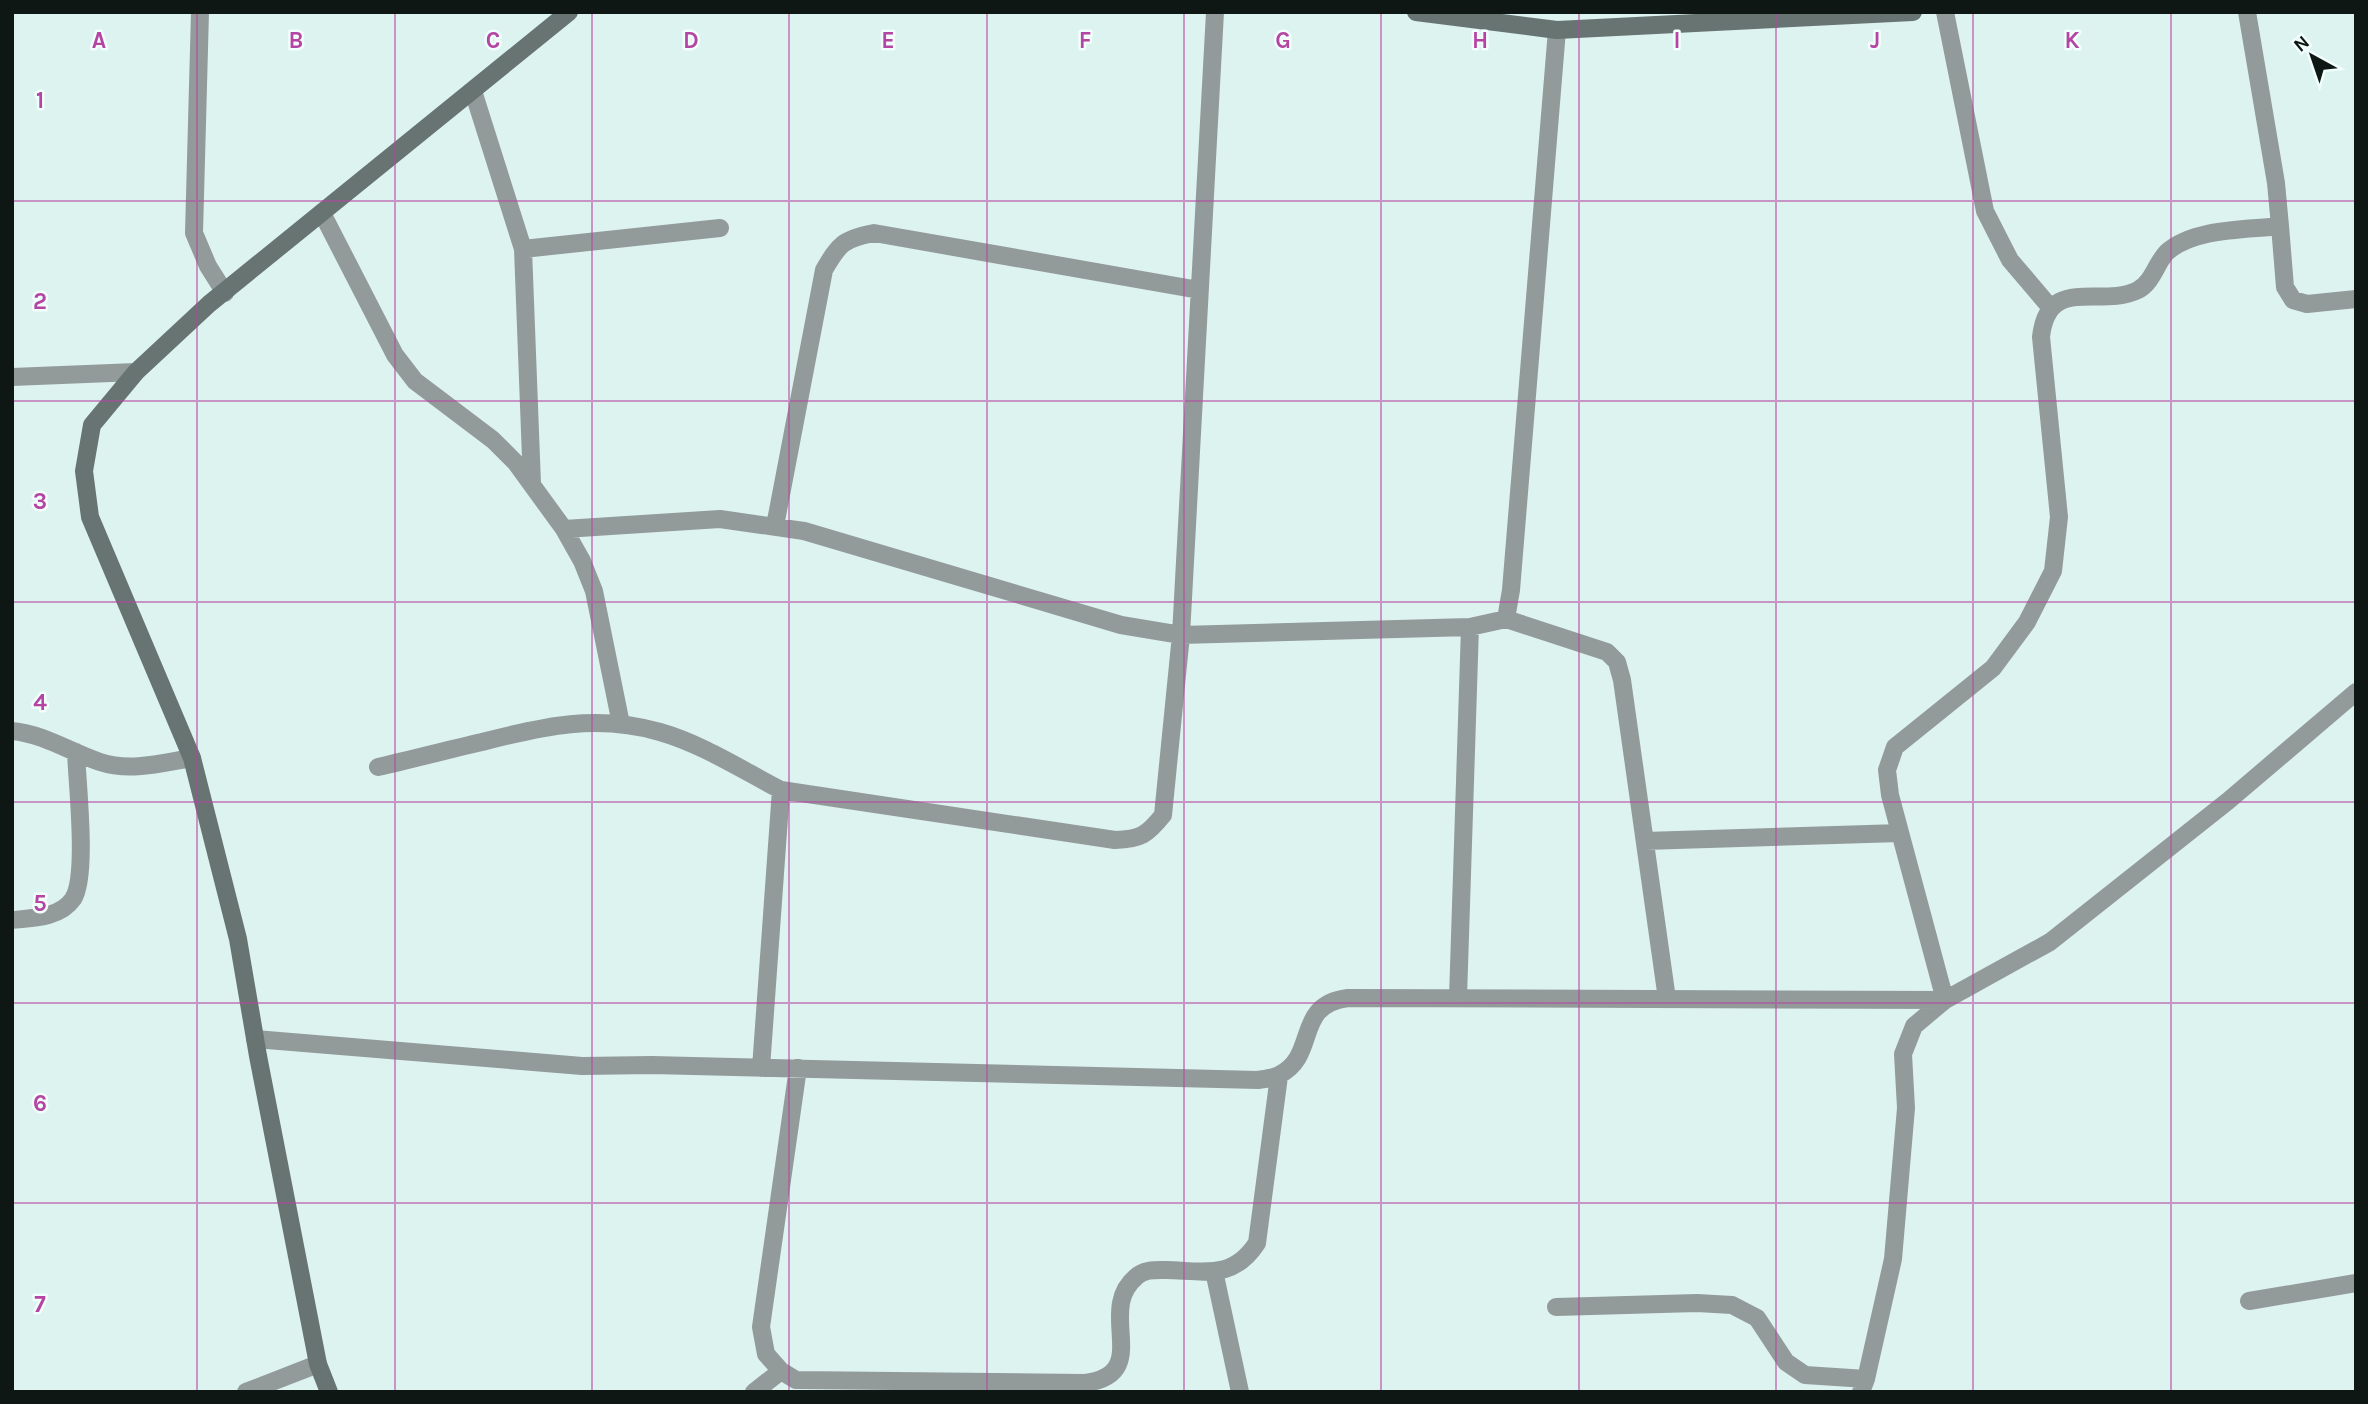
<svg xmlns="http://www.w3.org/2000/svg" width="2368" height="1404" font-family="Karla,sans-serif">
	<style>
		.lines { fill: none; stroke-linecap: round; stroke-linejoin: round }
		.street { stroke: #929b9a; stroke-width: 18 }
		.secondary { stroke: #677472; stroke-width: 18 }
		.grid { fill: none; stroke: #b445a2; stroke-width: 2; stroke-opacity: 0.55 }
		.grid-label { font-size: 23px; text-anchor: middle; font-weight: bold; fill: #b445a2; stroke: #f1fefc; stroke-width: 5; stroke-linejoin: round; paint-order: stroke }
	</style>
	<rect width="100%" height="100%" fill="#ddf3f0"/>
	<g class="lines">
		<path class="street" d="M200 12 194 233 208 266 225 293
			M1945 12 1985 211 2010 260 2050 307
			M473 91 523 249 532 484
			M322 213 395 355 415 381 493 440 516 463 564 529 582 561 594 591 621 724
			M2280 226 2285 287 2293 300 2307 304 2356 299
			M523 249 720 228
			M12 377 136 372
			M775 526 824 270C839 244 843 239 874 233L1199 290
			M564 529 720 519 804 531 1121 625 1181 635 1470 627 1506 619 1511 590 1557 30
			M1506 619 1607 652 1617 662 1622 680 1667 999
			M12 731C44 734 70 752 100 762 130 772 162 763 192 758
			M378 767C413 759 447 750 482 742 544 726 597 714 660 732 702 744 742 770 781 790
			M1645 841 1900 833
			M12 920C32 918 60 918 73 899 88 876 77 783 76 752
			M1458 998 1470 627
			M255 1039 582 1066 652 1065 1258 1080C1264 1079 1273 1078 1279 1075 1319 1055 1293 1005 1348 998L1945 1000 1890 795 1887 770 1895 747 1993 668 2027 622 2053 571 2059 517 2041 337C2048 274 2100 309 2138 290 2153 282 2156 263 2167 252 2194 228 2245 230 2280 226L2276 183 2247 12
			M761 1068 781 790 1115 840C1141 839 1147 835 1163 815L1181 635 1215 12
			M798 1068 761 1327 766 1354 781 1371 796 1380 1085 1383C1154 1374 1095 1311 1136 1277 1144 1269 1156 1270 1166 1270 1205 1271 1233 1280 1257 1243L1279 1076
			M1214 1271 1240 1392
			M2249 1301 2356 1283
			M1556 1307 1697 1303 1732 1305 1757 1318 1786 1362 1805 1375 1866 1379
			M246 1392 318 1364
			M754 1392 781 1371
			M1861 1392 1866 1379 1893 1259 1906 1108 1903 1054 1914 1026 1945 1000 2050 942 2228 801 2356 692"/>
		<path class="secondary" d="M1416 12 1557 30 1913 12
			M329 1392 318 1364 258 1056 238 939 192 758 90 517 84 471 92 425 136 372 209 304 569 12"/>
	</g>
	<path class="grid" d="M197 12V1392M395 12V1392M592 12V1392M789 12V1392M987 12V1392M1184 12V1392M1381 12V1392M1579 12V1392M1776 12V1392M1973 12V1392M2171 12V1392M12 201H2356M12 401H2356M12 602H2356M12 802H2356M12 1003H2356M12 1203H2356"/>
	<g class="grid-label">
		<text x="99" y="48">A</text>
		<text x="296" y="48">B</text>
		<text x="493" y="48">C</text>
		<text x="691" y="48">D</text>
		<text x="888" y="48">E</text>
		<text x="1085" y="48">F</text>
		<text x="1283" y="48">G</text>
		<text x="1480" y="48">H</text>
		<text x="1677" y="48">I</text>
		<text x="1875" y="48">J</text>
		<text x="2072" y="48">K</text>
		<text x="40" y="108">1</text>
		<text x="40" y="309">2</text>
		<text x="40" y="509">3</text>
		<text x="40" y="710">4</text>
		<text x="40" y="911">5</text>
		<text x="40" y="1111">6</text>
		<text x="40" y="1312">7</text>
	</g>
	<rect width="2368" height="1404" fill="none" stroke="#0f1715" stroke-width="28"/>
	<g transform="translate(2312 56) rotate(320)" stroke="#f1fefc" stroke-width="5" paint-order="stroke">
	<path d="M0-5L12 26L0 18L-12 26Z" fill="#0f1715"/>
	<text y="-10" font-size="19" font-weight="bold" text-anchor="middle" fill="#0f1715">N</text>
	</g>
</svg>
